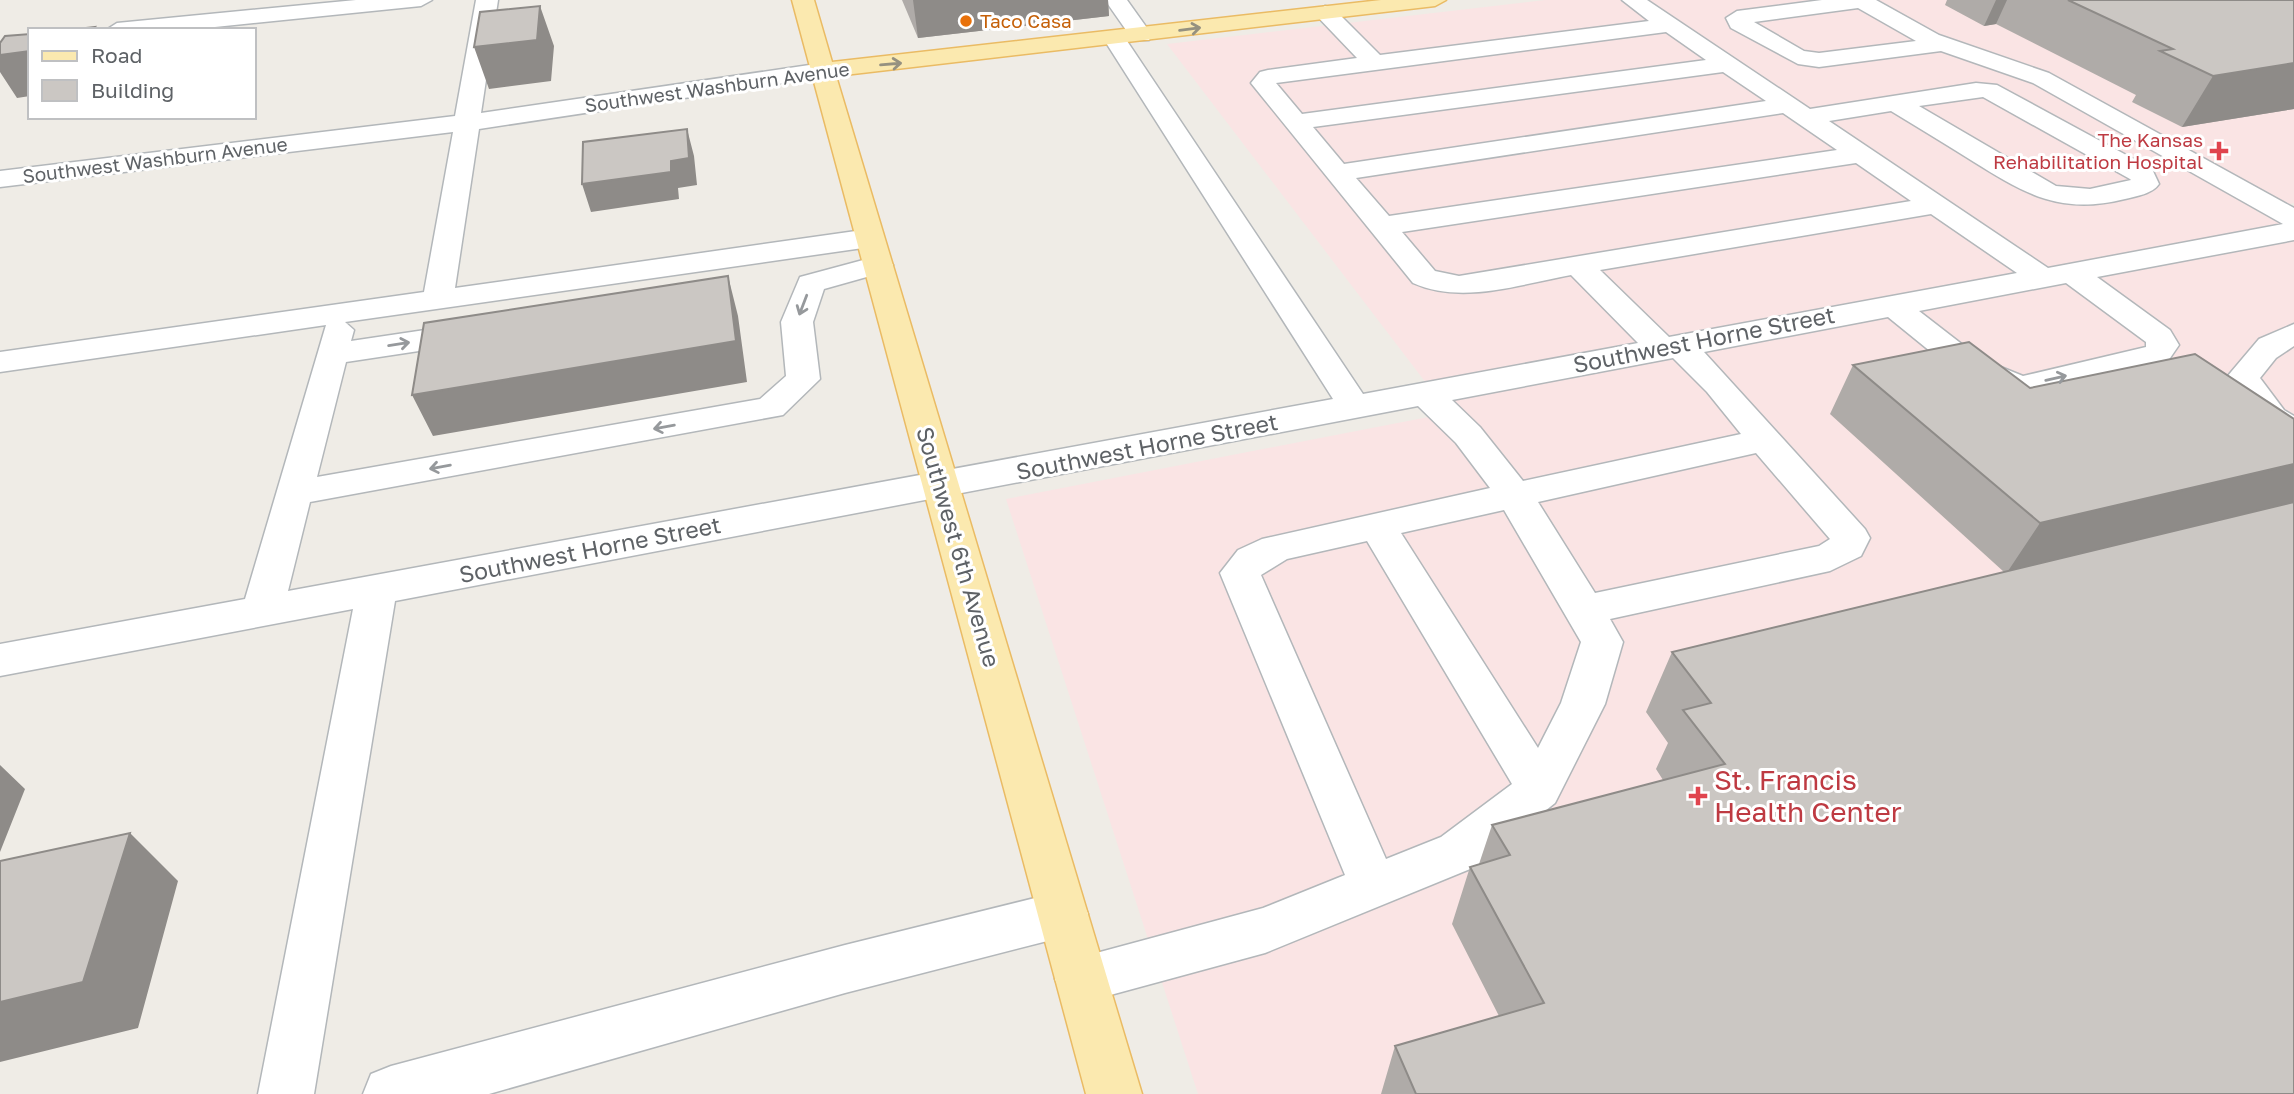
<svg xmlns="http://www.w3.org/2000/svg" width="2294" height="1094" font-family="'Golos Text',sans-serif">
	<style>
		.medical { fill: #fae4e4 }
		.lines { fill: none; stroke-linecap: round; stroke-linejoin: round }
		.minor-casing { stroke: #b3b7ba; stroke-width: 3 }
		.major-casing { stroke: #eabb64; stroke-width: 3 }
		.minor { fill: #fff; fill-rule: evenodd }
		.major { fill: #fbe9af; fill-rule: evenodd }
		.wall { fill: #afaba8 }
		.shaded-wall { fill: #8e8b88 }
		.building { fill: #cbc7c3; stroke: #8e8b88; stroke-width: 2 }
		.oneway { stroke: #959180 }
		.oneway2 { stroke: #96999c }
		.food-dot { fill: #e8710a; stroke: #fff; stroke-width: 2.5 }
		.health-dot { fill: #e0444e; stroke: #fff; stroke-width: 2.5 }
		.labels { text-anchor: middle; stroke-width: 6; stroke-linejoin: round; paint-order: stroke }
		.far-food-label { font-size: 19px; fill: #c56008; stroke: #fff; text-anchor: start }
		.far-street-label { font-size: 19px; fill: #5e6266; stroke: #fff }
		.far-health-label { font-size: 19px; fill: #be3a42; stroke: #fff; text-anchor: end }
		.street-label { font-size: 23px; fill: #5e6266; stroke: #fff }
		.near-health-label { font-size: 28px; fill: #be3a42; stroke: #fff; text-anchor: start }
	</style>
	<rect width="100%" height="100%" fill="#efece6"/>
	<path class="medical" d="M1545 0H2294V203L2256 211 2294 229V1094H1198L1006 499 1449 413 1167 44Z"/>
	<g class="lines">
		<g class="minor-casing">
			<path id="minor" d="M356 0H432L421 6 186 30H106L117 23Z
				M476 0H498L481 113 823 63 831 65 835 70 831 75 823 77 479 129 455 288 870 229 880 232 884 238 880 244 870 247 345 322 354 330 351 341 472 323 483 326 488 333 483 340 472 343 346 362 317 477 760 399 786 376 781 322 800 277 878 256 888 259 893 265 888 271 824 289 813 322 820 379 783 415 310 502 288 591 1333 399 1103 38 1114 31 1125 38 1363 394 1638 343 1571 275C1521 284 1462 305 1413 283L1251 83 1260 72 1268 70 1357 58 1314 13 1325 6 1333 8 1380 55 1649 21 1622 0H1647L1810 109 1976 83 1997 85 2152 169 2159 184C2152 194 2137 196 2125 199 2061 215 2027 195 1974 162 1947 145 1919 128 1891 111L1829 121 2048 268 2283 224 2033 83 1941 51 1819 67 1798 64 1731 28 1726 18 1737 11 1822 0H1876L1939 35 2049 73 2294 208V240L2097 277 2170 330 2179 345 2168 361 2023 396 1992 389 1957 373 1888 317 1704 352 1865 529 1870 538 1861 556 1830 571 1610 619 1623 642 1605 704 1555 803 1475 867 1265 953 1081 1003 1063 996 1055 979 1063 962 1263 908 1345 875 1220 573 1238 550 1262 539 1490 488 1456 443 1418 406 395 601 314 1094H258L353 609 0 676V644L245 599 326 325 0 372V352L424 292 453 132 0 187V171L455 116ZM1858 8 1916 41 1819 53 1804 51 1754 22ZM1666 32 1706 60 1302 114 1276 83ZM1723 72 1766 101 1344 164 1313 127ZM1983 97 2130 179 2131 180 2090 189 2056 186 1919 106ZM1783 113 1837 150 1389 216 1356 178ZM1856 163 1911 201 1459 276 1435 271 1402 232ZM1931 214 2017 273 1669 337 1600 270ZM2066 283 2146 342V347L2023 376 1981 359 1919 311ZM1673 358 1707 392 1741 434 1523 481 1480 427 1452 400ZM1756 453 1830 539 1819 546 1595 593 1538 502ZM1504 510 1581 642 1561 703 1538 748 1401 533ZM1367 541 1512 784 1441 837 1386 859 1261 575 1287 559Z
				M1105 0H1127L1152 35 1149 40H1133Z
				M2294 324V346L2276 358 2260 378 2284 410 2294 416V442L2260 426 2226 378 2259 339Z
				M1063 891 1081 898 1088 914 1081 930 1063 937 845 993 489 1094H363L371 1074 391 1066 845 945Z"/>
		</g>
		<g class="major-casing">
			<path id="major" d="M792 0H814L832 62 1381 0H1446L1435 6 836 76 1142 1094H1086Z"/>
		</g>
		<use href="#minor" class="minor"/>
		<use href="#major" class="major"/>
	</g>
	<path class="wall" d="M902 0H1108L1109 16 918 38Z
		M1947 0H2294V109L2182 127 2132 102 2136 95 1996 24 1984 26 1945 5Z
		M1969 342 2294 1094H1381L1395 1046 1499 1016 1452 924 1470 867 1479 864 1492 825 1663 780 1656 769 1668 743 1646 712 1672 652 2004 572 1830 414 1853 365Z"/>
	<path class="shaded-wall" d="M913 0H1108L1109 16 918 38Z
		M1996 0H2007L1996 24 1984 26Z
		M540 6 554 46 551 81 489 89 474 47Z
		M30 51V96L17 98 0 72V55Z
		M2294 63V109L2182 127 2213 76Z
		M687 129 694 156 697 185 678 188 679 199 591 212 582 184 671 161Z
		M728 276 738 316 747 382 433 436 412 395Z
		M2294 464V504L2006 574 2040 523Z
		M0 765 25 789 0 852Z
		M130 833 178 881 138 1028 0 1062V1002Z"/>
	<path class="building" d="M2068 0H2294V63L2213 76 2160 51 2173 49Z
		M540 6 537 40 474 47 480 12Z
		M95 27 93 30H68Z
		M30 34V51L0 55V43L5 36Z
		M687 129 689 158 671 161V172L582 184 583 142Z
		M728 276 736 341 412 395 424 323Z
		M1969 342 2030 388 2195 354 2294 419V464L2040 523 1853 365Z
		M2294 502V1094H1416L1395 1046 1544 1003 1470 867 1510 855 1492 825 1725 764 1683 710 1711 703 1672 652Z
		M130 833 83 982 0 1002V861Z"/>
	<defs><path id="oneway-shaft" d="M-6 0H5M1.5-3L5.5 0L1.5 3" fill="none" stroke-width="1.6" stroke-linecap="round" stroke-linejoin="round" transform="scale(1.75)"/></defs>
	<g class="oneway">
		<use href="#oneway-shaft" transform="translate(1190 29) rotate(-7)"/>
		<use href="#oneway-shaft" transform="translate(891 64) rotate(-5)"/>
	</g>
	<g class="oneway2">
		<use href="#oneway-shaft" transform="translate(803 305) rotate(111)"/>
		<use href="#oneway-shaft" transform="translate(399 344) rotate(-9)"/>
		<use href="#oneway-shaft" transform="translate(2056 378) rotate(-13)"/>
		<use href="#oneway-shaft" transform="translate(664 427) rotate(170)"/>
		<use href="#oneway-shaft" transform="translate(440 467) rotate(170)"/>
	</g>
	<circle class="food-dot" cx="966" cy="21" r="7"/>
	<g class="health-dot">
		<path d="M2215.5 140.5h7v7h7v7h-7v7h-7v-7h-7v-7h7z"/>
		<path d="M1694.5 785.5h7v7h7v7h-7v7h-7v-7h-7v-7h7z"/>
	</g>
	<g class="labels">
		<g class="far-food-label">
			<text x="980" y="28">Taco Casa</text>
		</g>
		<g class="far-street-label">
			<text transform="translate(717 87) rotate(-8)" y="7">Southwest Washburn Avenue</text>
			<text transform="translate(155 160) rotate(-7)" y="7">Southwest Washburn Avenue</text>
		</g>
		<g class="far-health-label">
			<text x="2203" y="147">The Kansas<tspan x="2203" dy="22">Rehabilitation Hospital</tspan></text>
		</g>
		<g class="street-label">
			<text transform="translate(1704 340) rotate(-11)" y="8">Southwest Horne Street</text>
			<text transform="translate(1147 447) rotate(-11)" y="8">Southwest Horne Street</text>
			<text transform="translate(958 547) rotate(74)" y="8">Southwest 6th Avenue</text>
			<text transform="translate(590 550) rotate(-11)" y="8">Southwest Horne Street</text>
		</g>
		<g class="near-health-label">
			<text x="1714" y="790">St. Francis<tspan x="1714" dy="32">Health Center</tspan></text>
		</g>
	</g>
	<rect x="28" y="28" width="228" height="91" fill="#ffffff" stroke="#bfc0c2" stroke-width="2"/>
	<rect x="42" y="51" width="35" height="10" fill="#fbe9af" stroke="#bfc0c2" stroke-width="2"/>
	<text x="91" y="63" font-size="21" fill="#5e6266">Road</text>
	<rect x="42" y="80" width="35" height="21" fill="#cbc7c3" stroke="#bfc0c2" stroke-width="2"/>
	<text x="91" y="98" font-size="21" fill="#5e6266">Building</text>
</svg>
